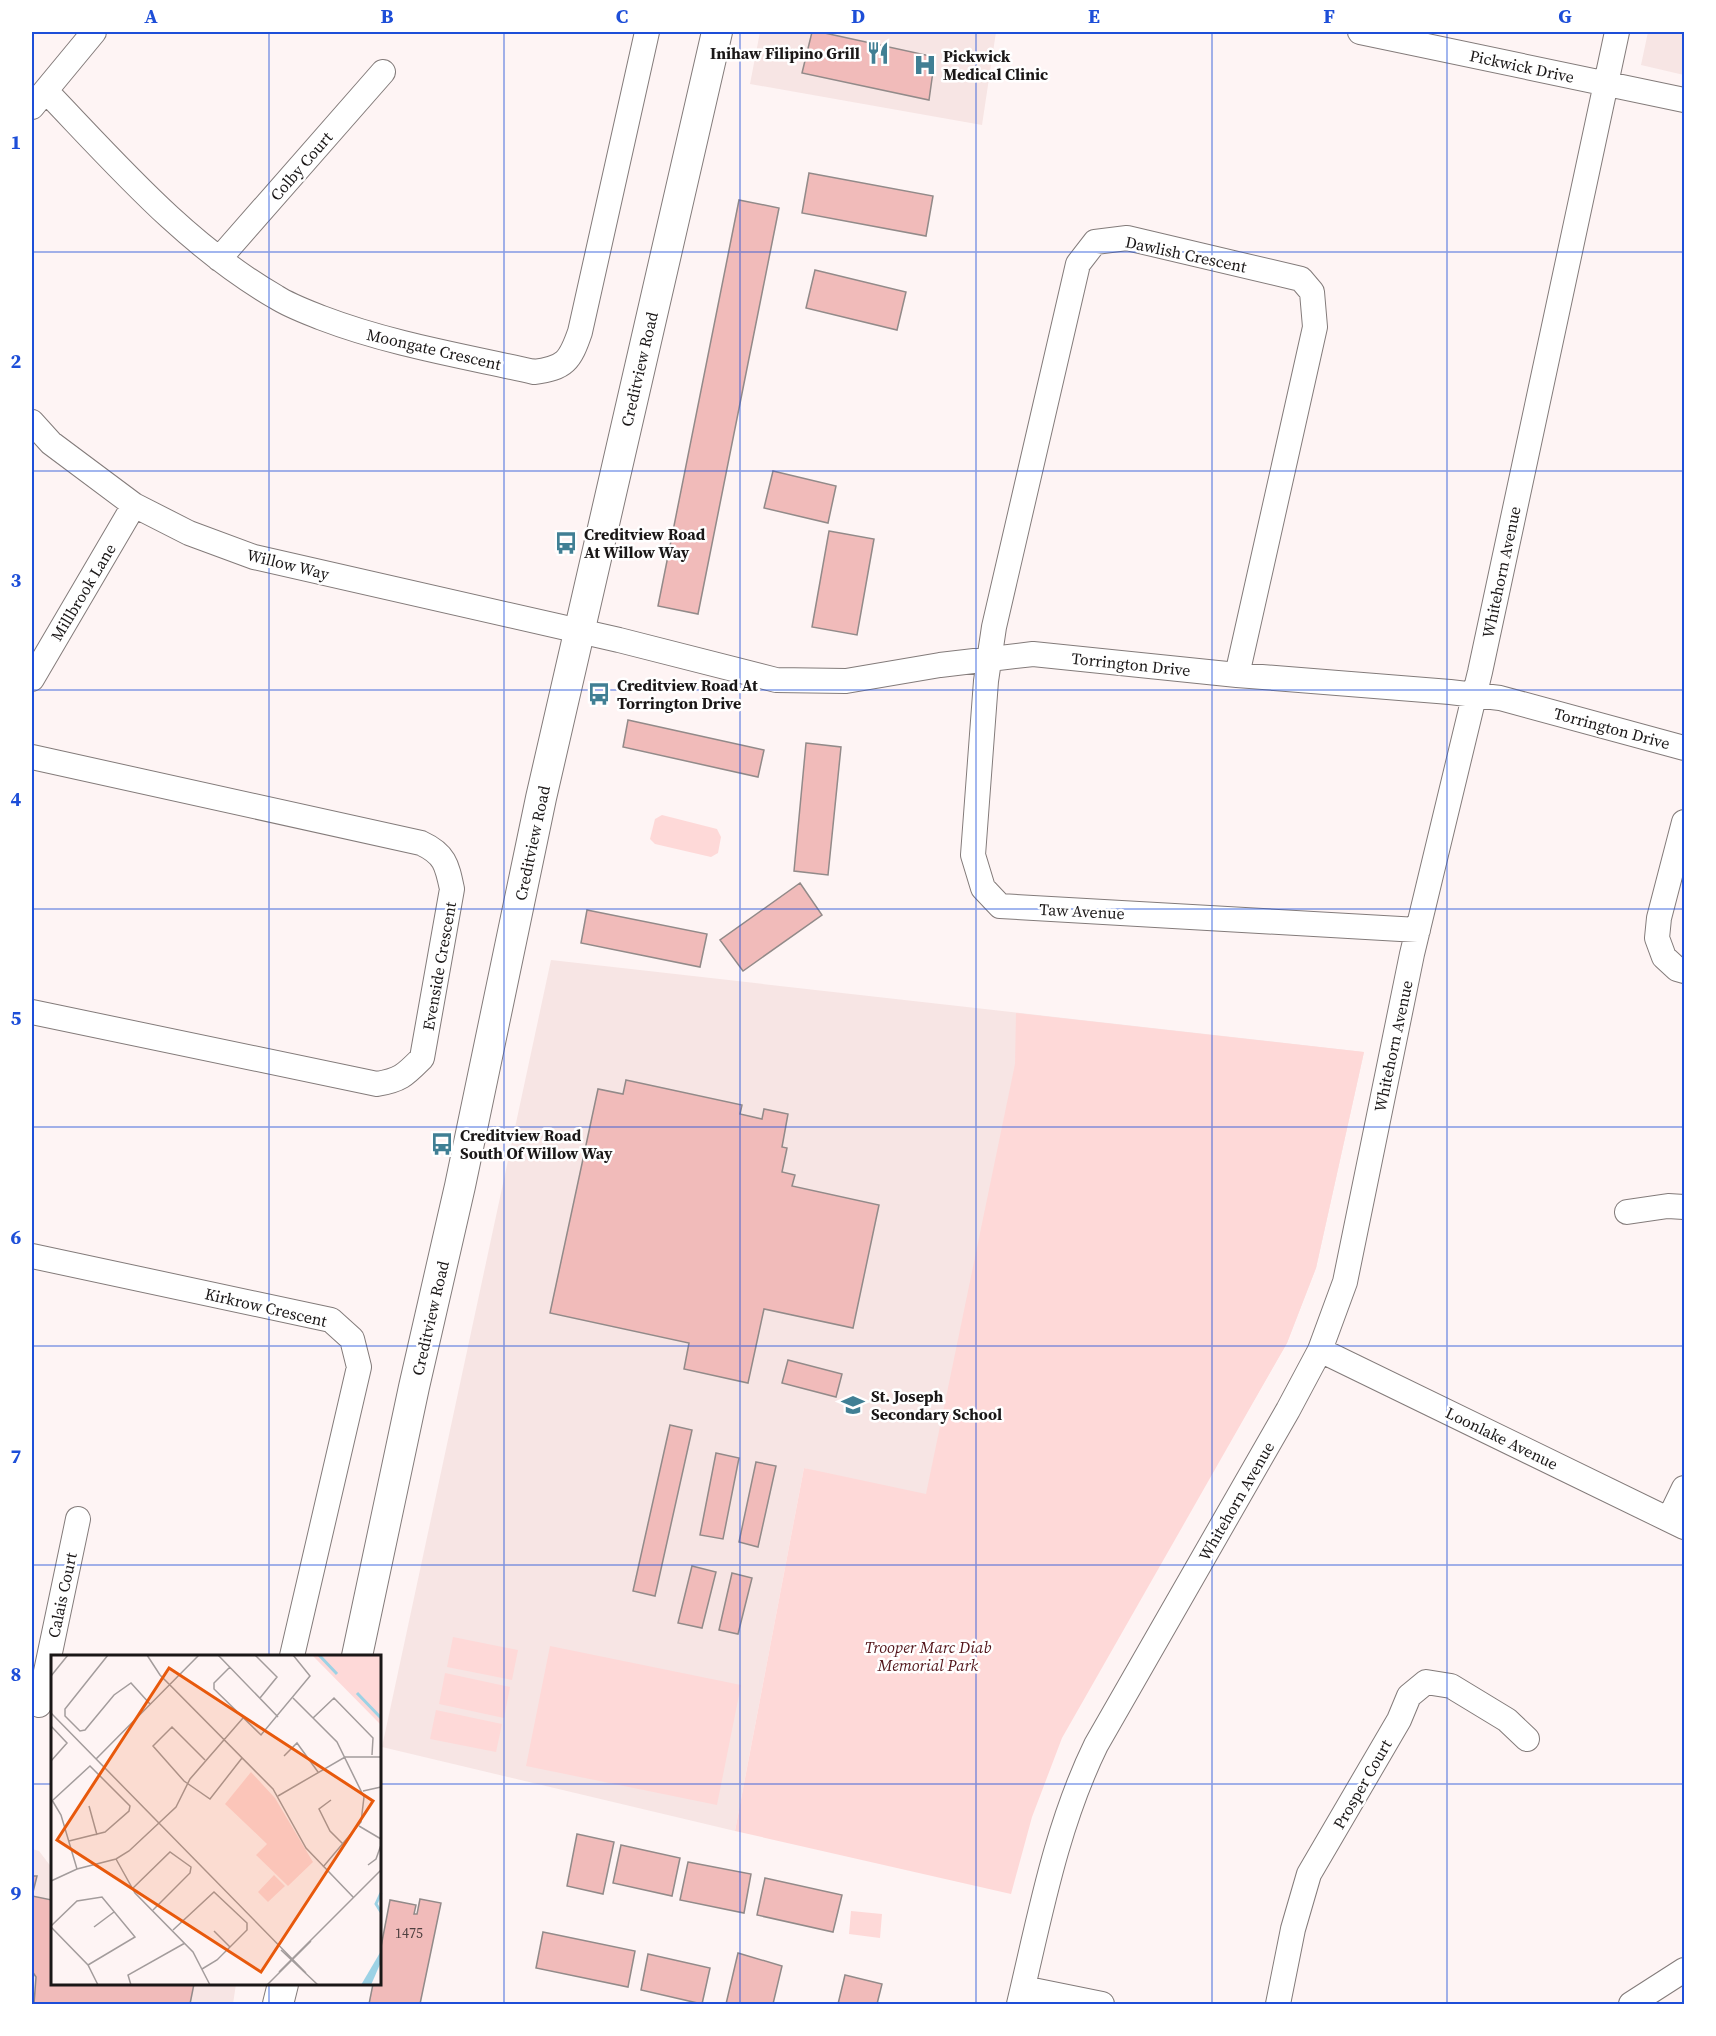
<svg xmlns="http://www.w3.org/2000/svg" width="1716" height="2036" font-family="'Source Serif 4',serif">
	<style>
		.built { fill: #f7e5e4 }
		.green { fill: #fed9d8 }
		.building { fill: #f1bbba; stroke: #928a89; stroke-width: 1.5 }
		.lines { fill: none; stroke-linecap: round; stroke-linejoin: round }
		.minor-casing { stroke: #837b7a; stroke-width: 26 }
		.major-casing { stroke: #837b7a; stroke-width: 32 }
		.minor { stroke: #fff; stroke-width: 24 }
		.major { stroke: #fff; stroke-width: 30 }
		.grid { fill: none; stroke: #1d4ed8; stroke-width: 1.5; stroke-opacity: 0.55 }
		.labels { text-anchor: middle; stroke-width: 5; stroke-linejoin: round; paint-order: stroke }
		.number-label { font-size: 14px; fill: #504040 }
		.poi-label { font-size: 16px; font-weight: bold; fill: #1a1717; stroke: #fff; text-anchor: start }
		.street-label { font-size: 16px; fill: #1a1717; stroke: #fff }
		.park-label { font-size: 16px; font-style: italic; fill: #521419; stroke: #fff }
		.inset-river { fill: none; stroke: #9cd2e5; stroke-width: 3 }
		.inset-road { fill: none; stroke: #a39c9c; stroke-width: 1.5 }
		.view { fill: #e8590c; fill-opacity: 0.15; stroke: #e8590c; stroke-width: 3 }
		.inset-edge { fill: none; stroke: #1a1717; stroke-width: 3 }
		.neatline { fill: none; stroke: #1d4ed8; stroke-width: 2 }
		.grid-label { font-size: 20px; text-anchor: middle; font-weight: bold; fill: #1d4ed8 }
	</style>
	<rect width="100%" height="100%" fill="#fef4f4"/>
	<path class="built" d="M760 32H996L982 125 750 84Z
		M1648 32H1684V75L1641 65Z
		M551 960 1364 1052 1316 1268 1287 1343 1157 1568 804 1468 735 1831 382 1747Z
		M32 1849 39 1851 52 1868V1984H236L233 2004H32Z"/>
	<path class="green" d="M662 815 717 829 721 837 718 853 711 857 655 844 650 839 655 819Z
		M1016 1013 1364 1052 1316 1268 1287 1343 1062 1738 1032 1817 1011 1894 735 1831 804 1468 926 1494 1015 1064Z
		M453 1637 518 1650 512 1680 447 1667Z
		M550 1646 741 1685 717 1805 526 1766Z
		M445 1673 510 1687 504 1718 439 1704Z
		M436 1710 502 1724 496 1752 430 1739Z
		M851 1911 882 1914 880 1938 849 1934Z"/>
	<path class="building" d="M812 32H820L935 57 929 100 802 73Z
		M809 173 933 196 926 236 802 213Z
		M739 200 779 208 698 614 658 606Z
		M815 270 906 292 897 330 806 308Z
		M773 471 836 486 828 523 764 508Z
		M829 531 874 539 857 635 812 627Z
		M628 720 764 750 758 777 623 747Z
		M806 743 841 747 828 875 794 871Z
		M800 883 822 915 743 971 720 940Z
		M587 910 707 934 700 967 581 943Z
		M626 1080 742 1105 740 1114 762 1119 764 1109 788 1114 782 1147 787 1148 782 1172 795 1175 792 1186 879 1205 853 1328 764 1309 748 1383 684 1369 689 1343 550 1313 598 1089 623 1094Z
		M788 1360 842 1374 836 1397 782 1383Z
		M670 1425 692 1430 655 1596 633 1591Z
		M716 1453 739 1458 723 1539 700 1535Z
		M756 1462 776 1466 758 1547 739 1542Z
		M692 1566 716 1572 702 1628 678 1623Z
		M732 1573 752 1578 738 1634 719 1630Z
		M577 1834 614 1842 603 1894 567 1886Z
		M621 1845 680 1858 672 1896 613 1883Z
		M688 1862 751 1874 744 1913 680 1900Z
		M32 1876H37L32 1896 52 1900V1984H194L190 2004H34L36 1977 32 1971Z
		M765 1878 842 1895 833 1932 757 1915Z
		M420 1899 441 1903 420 2004H369L373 1984H380V1952L390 1900 416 1905 414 1914H417Z
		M543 1932 635 1951 628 1987 536 1968Z
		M738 1953 782 1966 773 2004H726Z
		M648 1954 710 1968 702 2004 641 1990Z
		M845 1975 882 1984 877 2004H838Z"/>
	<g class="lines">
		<g class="minor-casing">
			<path id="minor" d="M1360 32 1684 100
				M46 91C117 165 186 245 276 297 290 306 307 312 322 318 390 344 463 356 534 372 565 368 570 361 580 332L647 32
				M32 107 94 32
				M219 259 383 72
				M32 422 51 443 134 505 189 533 254 557 619 640 776 680 846 681 940 665 1033 654 1237 675 1450 692 1500 698 1684 748
				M1237 675 1315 327 1312 292 1301 279 1127 238 1095 242 1078 264 994 627 986 681 973 855 983 888 1000 906 1418 930
				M32 679 134 505
				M32 757 421 843C445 854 447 865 452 889L422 1058C405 1075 401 1080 377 1084L32 1012
				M1684 822 1659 918 1657 938 1664 957 1677 969 1684 971
				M1627 1212 1668 1206 1684 1207
				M32 1256 331 1320 352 1339 359 1367 292 1656
				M1320 1350 1684 1527
				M1669 1519 1684 1488
				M39 1705 78 1519
				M1023 1988 1102 2004
				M1019 2004C1040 1916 1056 1827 1096 1745L1288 1410 1320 1350 1345 1282 1412 954 1480 672 1617 32
				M1278 2004 1293 1929 1309 1874 1399 1720 1409 1696 1426 1682 1451 1686 1507 1720 1527 1739
				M1631 2004 1684 1970"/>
		</g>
		<g class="major-casing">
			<path id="major" d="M357 1656 414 1387 460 1186 541 798 717 32
				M278 2004 283 1984"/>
		</g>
		<use href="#minor" class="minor"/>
		<use href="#major" class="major"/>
	</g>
	<path class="grid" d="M269 32V1656M504 32V2004M740 32V2004M976 32V2004M1212 32V2004M1447 32V2004M32 252H1684M32 471H1684M32 690H1684M32 909H1684M32 1127H1684M32 1346H1684M32 1565H1684M32 1784H52M380 1784H1684M269 1984V2004"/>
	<defs>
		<g id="restaurant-bare" transform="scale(1.8)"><path d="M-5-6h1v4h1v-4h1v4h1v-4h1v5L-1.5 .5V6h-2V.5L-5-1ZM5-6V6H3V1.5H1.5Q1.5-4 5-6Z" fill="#407f94" stroke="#fff" stroke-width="2.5" paint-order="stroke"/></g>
		<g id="hospital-bare" transform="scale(1.8)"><path d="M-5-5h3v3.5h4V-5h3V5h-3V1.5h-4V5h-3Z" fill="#407f94" stroke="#fff" stroke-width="2.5" paint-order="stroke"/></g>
		<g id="bus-bare" transform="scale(1.8)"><path d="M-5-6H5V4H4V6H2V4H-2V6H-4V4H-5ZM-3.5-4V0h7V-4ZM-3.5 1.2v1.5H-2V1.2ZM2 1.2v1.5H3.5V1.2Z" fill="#407f94" stroke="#fff" stroke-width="2.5" paint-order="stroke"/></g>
		<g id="school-bare" transform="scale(1.8)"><path d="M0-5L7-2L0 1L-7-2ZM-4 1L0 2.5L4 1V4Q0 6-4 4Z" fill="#407f94" stroke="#fff" stroke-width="2.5" paint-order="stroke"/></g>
	</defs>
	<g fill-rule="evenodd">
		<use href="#restaurant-bare" x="878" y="53"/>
		<use href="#hospital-bare" x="925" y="65"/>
		<use href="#bus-bare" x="566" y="543"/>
		<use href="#bus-bare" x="599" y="694"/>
		<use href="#bus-bare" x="442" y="1144"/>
		<use href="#school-bare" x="853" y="1405"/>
	</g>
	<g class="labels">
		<g class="number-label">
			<text x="409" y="1938">1475</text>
		</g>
		<g class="poi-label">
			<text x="860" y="59" text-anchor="end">Inihaw Filipino Grill</text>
			<text x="943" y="62">Pickwick<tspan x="943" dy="18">Medical Clinic</tspan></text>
			<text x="584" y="540">Creditview Road<tspan x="584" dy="18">At Willow Way</tspan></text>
			<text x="617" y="691">Creditview Road At<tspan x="617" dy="18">Torrington Drive</tspan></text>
			<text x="460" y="1141">Creditview Road<tspan x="460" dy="18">South Of Willow Way</tspan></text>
			<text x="871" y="1402">St. Joseph<tspan x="871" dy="18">Secondary School</tspan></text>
		</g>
		<g class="street-label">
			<text transform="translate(1522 66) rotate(12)" y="6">Pickwick Drive</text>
			<text transform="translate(301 166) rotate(-49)" y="6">Colby Court</text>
			<text transform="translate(1186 254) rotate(12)" y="6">Dawlish Crescent</text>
			<text transform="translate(434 349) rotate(13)" y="6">Moongate Crescent</text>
			<text transform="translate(639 369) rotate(-77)" y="6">Creditview Road</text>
			<text transform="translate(288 564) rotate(14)" y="6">Willow Way</text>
			<text transform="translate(1501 572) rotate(-78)" y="6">Whitehorn Avenue</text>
			<text transform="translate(83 592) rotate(-59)" y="6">Millbrook Lane</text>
			<text transform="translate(1131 664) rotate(6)" y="6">Torrington Drive</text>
			<text transform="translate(1612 728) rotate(15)" y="6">Torrington Drive</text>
			<text transform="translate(532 843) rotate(-78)" y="6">Creditview Road</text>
			<text transform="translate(1082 911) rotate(3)" y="6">Taw Avenue</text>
			<text transform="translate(439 966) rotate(-80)" y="6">Evenside Crescent</text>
			<text transform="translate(1393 1046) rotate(-78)" y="6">Whitehorn Avenue</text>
			<text transform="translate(266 1307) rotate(13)" y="6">Kirkrow Crescent</text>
			<text transform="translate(430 1318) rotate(-77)" y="6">Creditview Road</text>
			<text transform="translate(1502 1438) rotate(26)" y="6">Loonlake Avenue</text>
			<text transform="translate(1236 1501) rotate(-60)" y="6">Whitehorn Avenue</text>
			<text transform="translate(62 1595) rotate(-78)" y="6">Calais Court</text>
			<text transform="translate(1362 1784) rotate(-60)" y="6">Prosper Court</text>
		</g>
		<g class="park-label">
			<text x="928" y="1653">Trooper Marc Diab<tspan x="928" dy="18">Memorial Park</tspan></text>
		</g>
	</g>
	<g transform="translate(51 1655)">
		<rect width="330" height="330" fill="#fef4f4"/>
		<path d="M261 0H330V70ZM200 117 224 143 262 207 237 231 205 200 216 189 174 149ZM223 220 234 231 217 247 207 237Z" fill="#fed9d8"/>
		<path d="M330 296V307L320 330H310Z" fill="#9cd2e5"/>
		<path class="inset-river" d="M268 0 286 19M306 38 330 63M330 238 325 249 330 257"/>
		<path class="inset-road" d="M57 0 14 54V61L29 76 34 75 63 40 80 28 99 49M96 0 109 20 222 134 255 193 303 243M167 0 227 62M204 0 226 22 209 43M179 12 163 28V34L210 80 259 21 242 0M0 21 17 0M242 43 286 87 313 142 310 167 272 212M0 58 255 318M262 63 283 43 322 83 321 100M0 71 16 88 0 106M233 101 246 88 267 117M45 104 148 0M154 105 121 72 102 91 133 126 159 144 191 103M312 136 330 132M227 141 294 102H330M1 145 10 160 26 214M2 145 39 111 79 151 78 156 54 177 18 186M280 145 268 154 279 176 293 190M38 151 46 180M308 171 330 184M65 204 84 238 142 297 159 330M317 210 325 204 330 190M0 226 26 214 65 204 78 196 125 152 139 124 192 63M81 234 119 197 140 212 139 218 102 255M0 271 26 246 51 242 84 282 37 310M0 272 37 310 47 330M43 272 63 257M122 275 163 237 196 268V275L166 305 151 314M163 276 179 292M230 295 267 330M228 317 330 215M80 330 77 320 134 288M216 330 260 286"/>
		<path class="view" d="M118 13 322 146 210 317 6 185Z"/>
		<rect width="330" height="330" class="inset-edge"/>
	</g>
	<rect width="1716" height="2036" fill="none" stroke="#ffffff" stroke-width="66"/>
	<rect x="33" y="33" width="1650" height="1970" class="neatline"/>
	<g class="grid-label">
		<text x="151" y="23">A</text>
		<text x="387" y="23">B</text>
		<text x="622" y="23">C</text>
		<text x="858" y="23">D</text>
		<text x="1094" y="23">E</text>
		<text x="1329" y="23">F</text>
		<text x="1565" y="23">G</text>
		<text x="16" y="149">1</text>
		<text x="16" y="368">2</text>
		<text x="16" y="587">3</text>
		<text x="16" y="806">4</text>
		<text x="16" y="1025">5</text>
		<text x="16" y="1244">6</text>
		<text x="16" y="1463">7</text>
		<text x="16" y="1681">8</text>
		<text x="16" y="1900">9</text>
	</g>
</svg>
